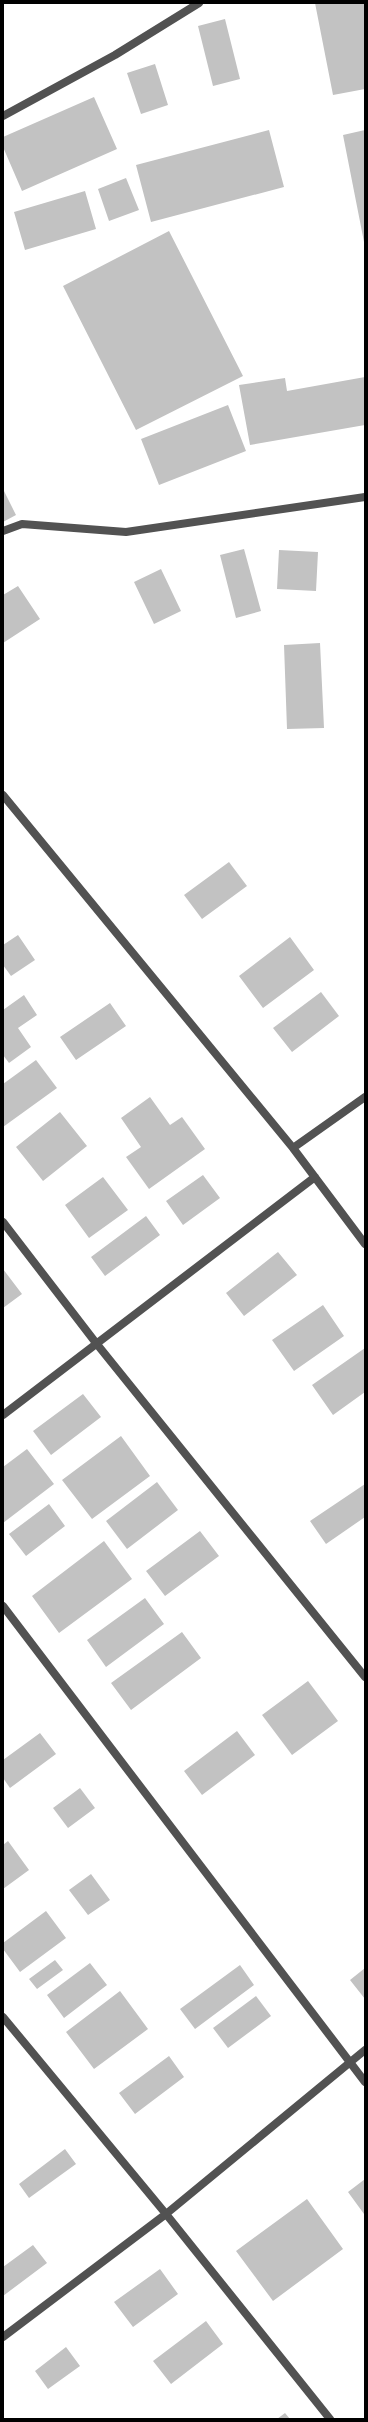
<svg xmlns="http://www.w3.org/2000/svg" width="368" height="2422" font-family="Poppins,sans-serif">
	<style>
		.building { fill: #c2c2c2 }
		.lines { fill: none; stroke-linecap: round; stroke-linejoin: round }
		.minor { stroke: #525252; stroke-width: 8 }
	</style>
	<rect width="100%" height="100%" fill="#fff"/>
	<path class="building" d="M315 3H365V89L333 95Z
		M225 19 240 79 213 86 198 26Z
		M155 64 168 105 141 114 127 73Z
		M94 97 117 149 22 191 3 147V137Z
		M269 130 284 187 151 222 136 165Z
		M365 130V242H364L343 135Z
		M126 178 139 210 109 221 98 189Z
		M85 191 96 229 25 250 14 212Z
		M169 231 243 376 136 430 63 286Z
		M365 377V425L250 445 239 385 285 378 287 391Z
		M228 405 246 451 159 485 141 439Z
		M3 489 16 515 3 522Z
		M244 549 261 611 236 618 220 555Z
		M279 550 318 552 316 591 277 589Z
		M161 569 181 611 154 624 134 582Z
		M18 586 40 619 3 643V595Z
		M320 643 324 728 287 729 284 645Z
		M229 862 247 886 202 919 184 895Z
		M18 935 35 960 11 976 3 965V945Z
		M290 937 314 970 263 1008 239 976Z
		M321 992 339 1016 292 1052 273 1028Z
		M24 995 37 1015 18 1028 31 1047 9 1063 3 1055V1010Z
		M110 1003 126 1026 76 1060 60 1037Z
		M36 1060 57 1088 3 1127V1084Z
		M150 1097 170 1125 182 1117 205 1149 149 1189 126 1157 141 1147 121 1118Z
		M60 1112 87 1146 43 1181 16 1147Z
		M203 1175 220 1198 183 1225 166 1201Z
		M103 1177 128 1210 89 1238 65 1205Z
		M146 1216 160 1235 105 1276 91 1257Z
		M278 1252 297 1275 244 1316 226 1293Z
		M3 1269 22 1294 3 1308Z
		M323 1305 344 1336 294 1371 272 1340Z
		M365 1348V1392L333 1415 312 1385Z
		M83 1394 101 1417 51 1455 33 1431Z
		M121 1436 150 1476 92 1519 62 1480Z
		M27 1449 54 1484 3 1523V1467Z
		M157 1482 178 1510 127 1549 106 1521Z
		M365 1484V1517L326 1544 310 1521Z
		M49 1504 65 1526 26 1556 9 1534Z
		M200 1531 219 1556 165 1596 146 1571Z
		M104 1541 132 1579 59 1633 32 1596Z
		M145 1598 164 1624 106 1667 87 1640Z
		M182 1632 201 1658 131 1710 111 1683Z
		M308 1681 338 1721 292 1755 262 1715Z
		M237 1731 255 1755 202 1795 184 1771Z
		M40 1733 56 1754 10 1788 3 1778V1760Z
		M80 1788 95 1808 68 1828 53 1808Z
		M8 1841 29 1870 3 1889V1845Z
		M91 1874 110 1900 88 1915 69 1890Z
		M46 1911 66 1938 20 1972 3 1949V1943Z
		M55 1960 63 1970 37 1989 29 1979Z
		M90 1963 107 1985 64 2018 47 1995Z
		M240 1965 254 1985 195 2029 180 2009Z
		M365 1968V1999L350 1980Z
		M120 1991 148 2029 94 2069 66 2032Z
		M256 1996 271 2016 228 2048 213 2028Z
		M169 2056 184 2077 135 2114 119 2093Z
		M65 2149 76 2164 29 2198 19 2184Z
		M365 2179V2213L364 2214 348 2192Z
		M307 2199 343 2249 273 2301 236 2251Z
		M33 2245 47 2263 3 2296V2267Z
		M160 2269 178 2294 133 2327 114 2302Z
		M206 2321 223 2344 171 2384 153 2361Z
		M66 2347 80 2366 48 2389 35 2371Z
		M285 2413 290 2419H277Z"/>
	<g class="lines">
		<path class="minor" d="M3 116 115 55 199 3
			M3 531 22 524 126 532 365 497
			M3 795 293 1148 365 1244
			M293 1148 365 1097
			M3 1222 96 1343 365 1677
			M3 1415 315 1177
			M3 1606 365 2082
			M3 2017 166 2214 330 2419
			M3 2337 166 2214 365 2050"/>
	</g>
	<rect width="368" height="2422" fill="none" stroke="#000000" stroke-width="8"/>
</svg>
